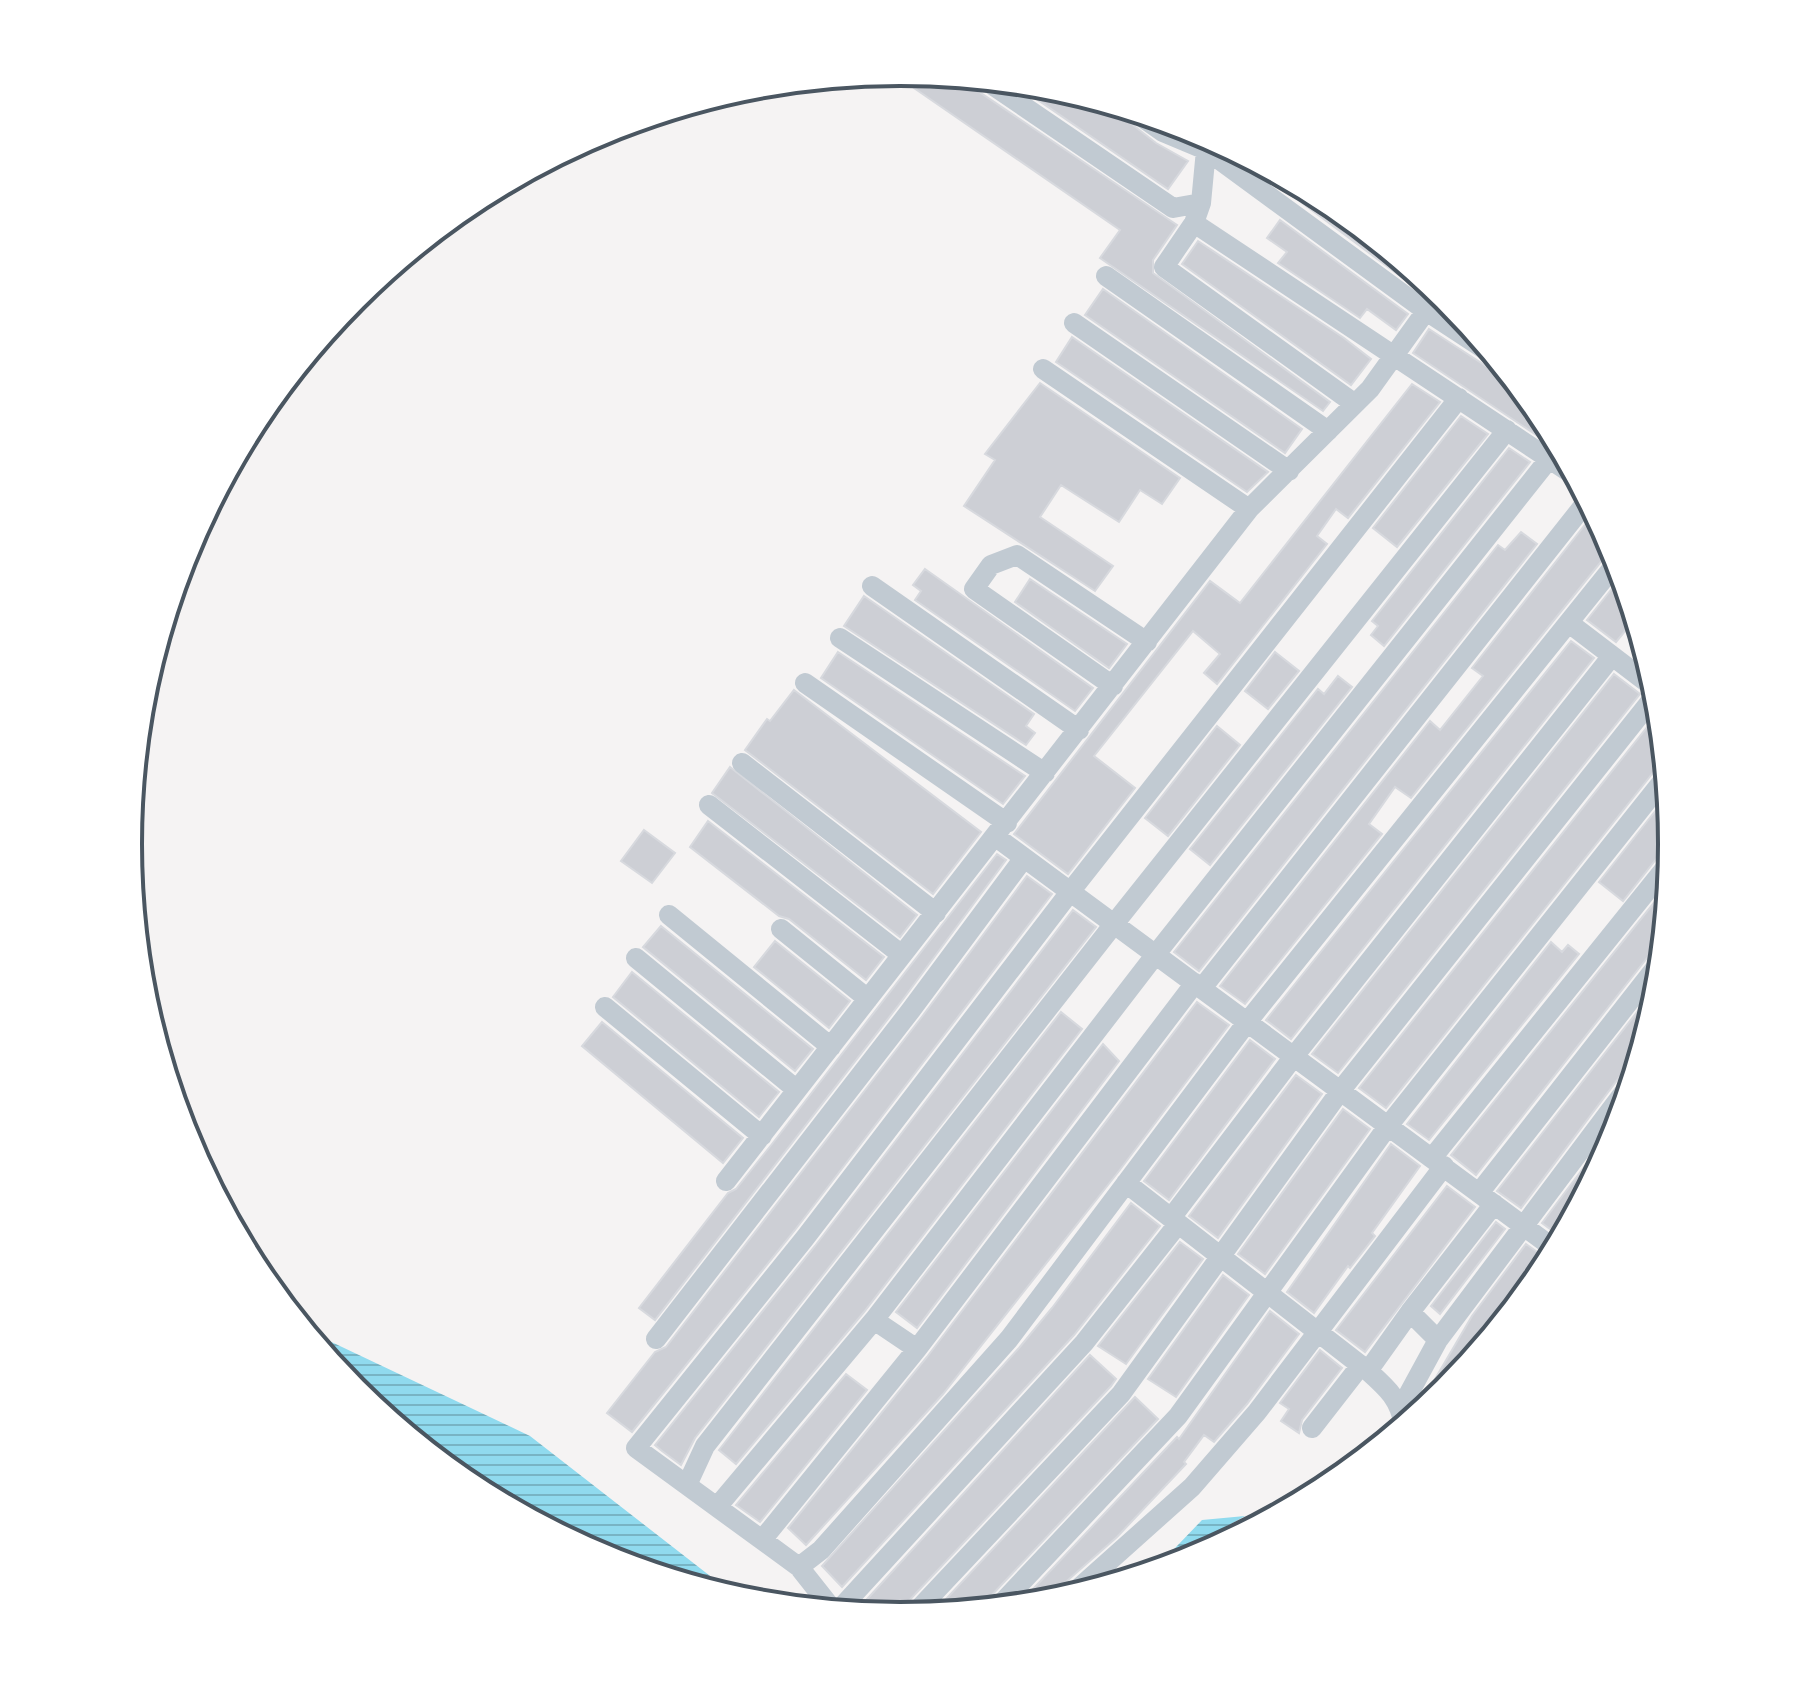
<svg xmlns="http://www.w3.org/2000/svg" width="1801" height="1689" font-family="Roboto,sans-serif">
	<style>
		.water { fill: url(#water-rules) }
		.building { fill: #cdcfd5; stroke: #d7d9de; stroke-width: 2 }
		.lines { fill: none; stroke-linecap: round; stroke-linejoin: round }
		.minor { stroke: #c1cad2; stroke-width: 20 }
		.rim { fill: none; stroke: #4a5661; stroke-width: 4 }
	</style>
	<defs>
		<pattern id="water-rules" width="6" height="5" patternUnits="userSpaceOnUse" patternTransform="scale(2)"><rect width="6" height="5" fill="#90daee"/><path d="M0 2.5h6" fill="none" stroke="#78b4c4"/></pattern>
	</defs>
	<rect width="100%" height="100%" fill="#f5f3f3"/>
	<path class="water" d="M304 1329 530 1436 741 1600 604 1558 471 1487 354 1390Z
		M1245 1516 1190 1547 1179 1564 1152 1572 1202 1520Z"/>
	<path class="building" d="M924 74 972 79 978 91 1177 225 1153 260V273L1330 402 1323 411 1100 258 1120 230 914 88Z
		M1013 83 1052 87 1106 104 1156 143 1188 161 1168 189Z
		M1227 147 1330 202 1429 284 1423 293Z
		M1280 220 1408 314 1396 330 1367 309 1360 318 1278 263 1287 252 1267 238Z
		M1198 241 1344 338 1371 359 1351 385 1182 264Z
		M1103 289 1302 429 1285 453 1085 315Z
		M1429 329 1486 366 1498 367 1495 371 1521 389 1543 416 1562 452 1413 353Z
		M1072 337 1268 472 1247 492 1056 362Z
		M1040 383 1180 478 1162 504 1140 490 1119 522 1061 485 1040 517 1113 566 1095 591 964 506 995 460 985 454Z
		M1412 384 1440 402 1348 518 1336 509 1317 536 1327 544 1217 684 1204 673 1220 654 1193 631 1094 756 1135 788 1068 874 1014 834 1210 581 1240 603Z
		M1461 416 1488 434 1397 547 1373 528Z
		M1509 448 1530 462 1384 646 1371 635 1378 626 1372 621Z
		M1595 512 1614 549 1608 553 1411 798 1395 787 1369 824 1382 834 1245 1004 1220 986 1430 721 1440 730 1483 676 1472 668Z
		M1521 532 1537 544 1199 971 1174 952 1498 545 1505 550Z
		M925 569 1093 688 1075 711 915 600 921 591 913 585Z
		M1622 576 1635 619 1616 642 1587 620Z
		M1030 579 1127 644 1109 668 1015 602Z
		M864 596 1034 714 1026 726 1035 733 1026 745 844 626Z
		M1571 641 1594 658 1291 1039 1266 1020Z
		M838 652 1025 776 1003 804 821 678Z
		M1275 652 1299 671 1268 709 1245 691Z
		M1614 674 1640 694 1338 1073 1312 1054Z
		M1338 676 1352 687 1210 865 1190 849 1318 689 1324 694Z
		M794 690 981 832 933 894 745 750 767 719 770 721Z
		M1660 711 1665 764 1656 769 1386 1108 1359 1088Z
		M1217 726 1240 745 1168 836 1145 818Z
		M730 767 917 915 900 937 712 793Z
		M1668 795 1673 848 1661 853 1623 901 1599 882Z
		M708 821 884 957 866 980 789 919 779 916 690 847Z
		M644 830 675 853 652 883 621 861Z
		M997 854 1006 860 901 1002 655 1320 639 1308 728 1193 736 1189 772 1144Z
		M1027 876 1052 894 795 1230 632 1432 607 1413 655 1352 666 1347 921 1018Z
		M1669 884 1663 948 1651 953 1476 1175 1451 1155Z
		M1073 910 1096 927 695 1438 681 1465 662 1451 655 1445 815 1246Z
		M661 926 813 1049 795 1071 643 947Z
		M775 941 850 1001 829 1028 754 967Z
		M1551 942 1562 952 1568 945 1579 954 1429 1140 1407 1124Z
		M632 972 779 1092 759 1117 613 997Z
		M1659 984 1635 1071H1627L1621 1075 1521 1208 1497 1191Z
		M1197 1002 1229 1025 1119 1171 943 1394 806 1545 788 1528 927 1357Z
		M1061 1012 1082 1029 864 1312 736 1464 719 1450Z
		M602 1022 743 1138 723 1163 582 1046Z
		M1250 1040 1275 1059 1169 1200 1144 1181Z
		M1103 1044 1119 1061 917 1328 896 1312Z
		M1296 1075 1322 1094 1218 1238 1189 1216Z
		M1343 1109 1370 1129 1265 1274 1238 1254Z
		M1621 1118 1614 1141 1562 1238 1542 1223Z
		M1391 1144 1420 1166 1372 1233 1375 1236 1350 1268 1348 1266 1314 1313 1287 1292Z
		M1447 1186 1475 1207 1365 1352 1336 1330Z
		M1131 1203 1160 1226 1074 1335 842 1587 822 1566 1019 1348 1052 1308Z
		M1496 1222 1505 1229 1440 1314 1431 1306Z
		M1180 1242 1203 1259 1126 1364 1098 1346Z
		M1526 1244 1550 1261 1543 1274 1446 1391 1415 1417V1413L1472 1316Z
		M1223 1275 1249 1295 1176 1397 1148 1379Z
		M1270 1311 1299 1334 1247 1404 1214 1442 1204 1435 1184 1462 1186 1464 1117 1537 1060 1587 1056 1599 1051 1594 1043 1603 1017 1606 1177 1437 1179 1439Z
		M1320 1350 1342 1368 1302 1420 1299 1433 1281 1421 1289 1409 1280 1403Z
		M1090 1355 1116 1379 1111 1386 903 1607 899 1617 866 1614 859 1608Z
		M846 1374 867 1390 760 1522 736 1505Z
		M1135 1397 1158 1419 989 1598 985 1609 932 1614Z"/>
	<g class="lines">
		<path class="minor" d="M985 80 1173 208 1201 203
			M1206 150 1201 203 1194 223 1575 476
			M1194 223 1164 267 1355 404
			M1106 276 1328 431
			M1439 292 1426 311 1493 355
			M1074 323 1289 471
			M1043 369 1249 509
			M872 586 1079 730
			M1569 623 1657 690
			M840 638 1045 773
			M805 683 1007 823
			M1113 686 974 589 991 565 1017 555 1147 642
			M742 763 936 913
			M709 805 902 955 1249 509 1370 389 1426 311 1206 150 1163 132 1136 113
			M996 837 1556 1250
			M669 915 831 1047
			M781 929 868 999
			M636 958 797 1090
			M1202 988 1588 500
			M605 1007 762 1136
			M1432 1158 1671 861
			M726 1181 902 955
			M1126 1183 1368 1371C1387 1388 1400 1399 1404 1426
			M1479 1193 1661 961
			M1171 1218 1295 1055 1612 656
			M1410 1312 1494 1204
			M874 1320 917 1349
			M656 1339 911 1010 1024 858
			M1438 1340 1631 1083
			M1368 1371 1410 1312 1438 1340 1401 1408
			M1312 1428 1361 1365
			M687 1485 705 1446 1114 924 1507 430
			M717 1507 874 1320 1156 954 1549 459
			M762 1540 917 1349 1195 983
			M799 1567 821 1550 1009 1339 1248 1021 1618 561
			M1069 1597 1192 1487 1257 1412 1444 1166
			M998 1607 1178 1416 1388 1126 1666 777
			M833 1610 799 1567 636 1448 805 1238 1070 892 1459 398
			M838 1611 1084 1343 1178 1224
			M912 1616 1121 1394 1341 1090 1658 692"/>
	</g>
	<path d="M0 0H1801V1689H0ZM142 844a758 758 0 1 1 1516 0a758 758 0 1 1-1516 0Z" fill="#fff" fill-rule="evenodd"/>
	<path class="rim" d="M142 844a758 758 0 1 1 1516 0a758 758 0 1 1-1516 0Z"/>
</svg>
